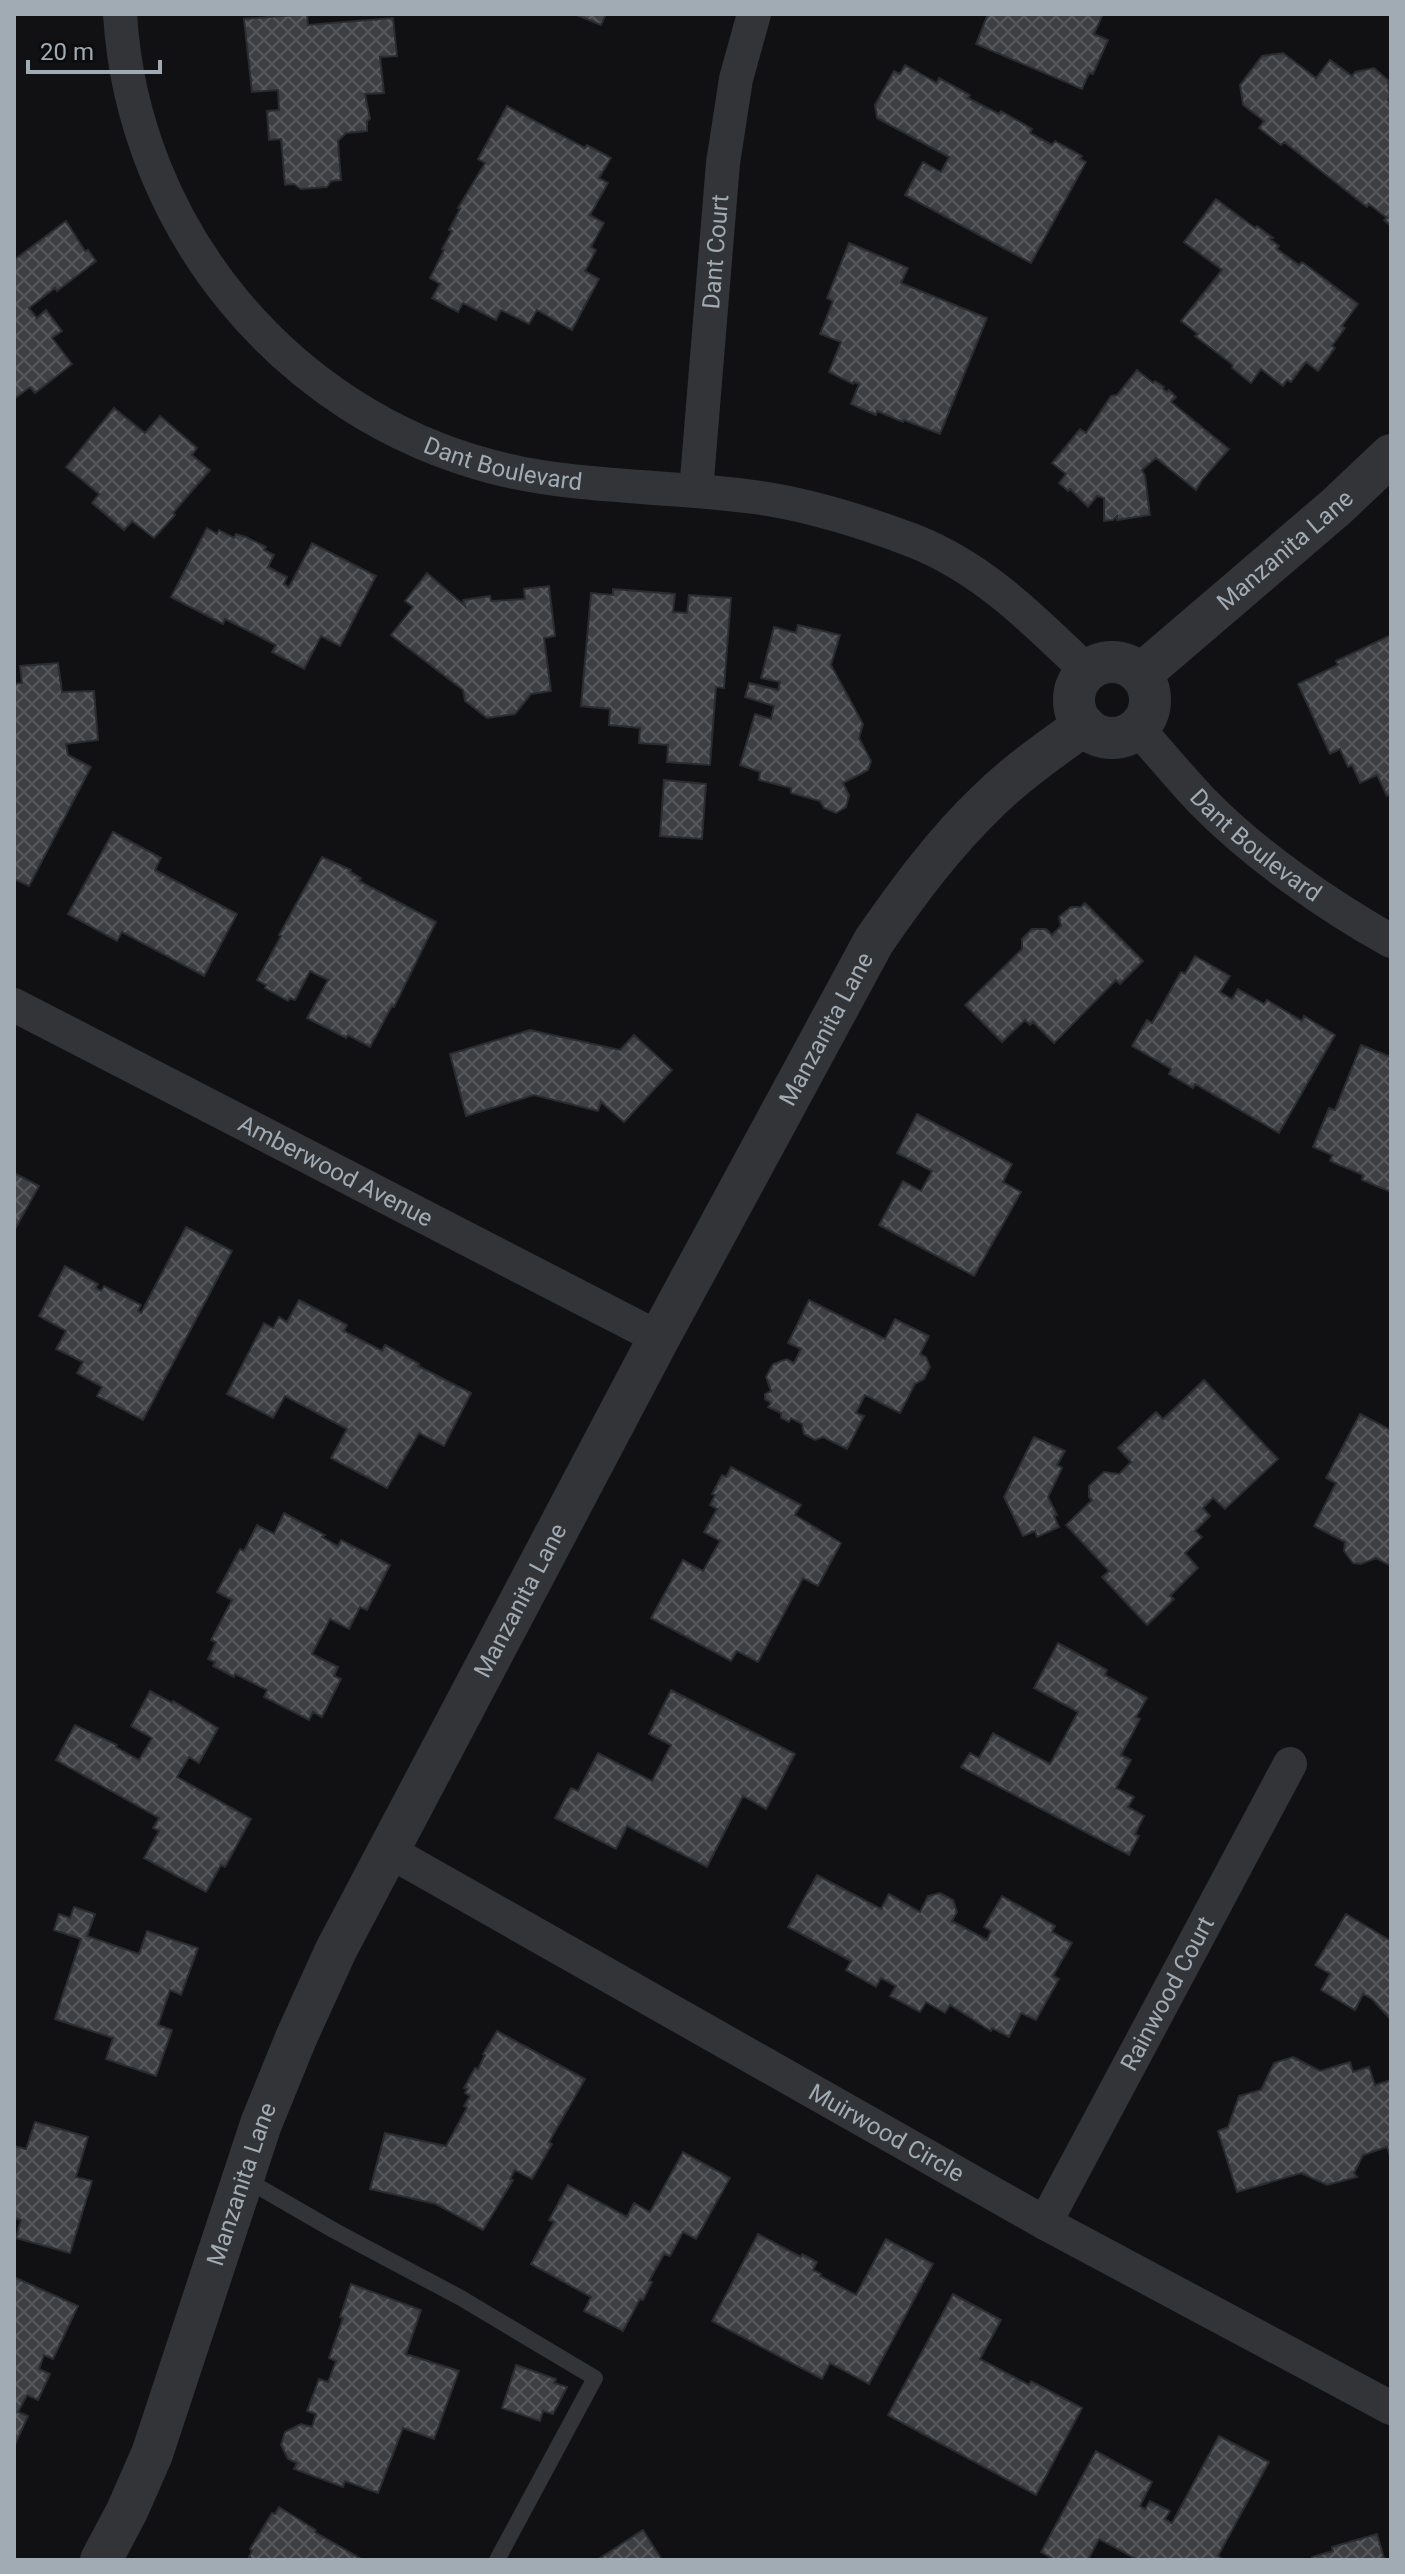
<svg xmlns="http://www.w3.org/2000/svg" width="1405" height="2574" font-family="Roboto,sans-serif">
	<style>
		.building { fill: url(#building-cross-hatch); stroke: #2b2c2f; stroke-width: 2 }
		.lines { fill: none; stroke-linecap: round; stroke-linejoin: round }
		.service { stroke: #323438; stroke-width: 16 }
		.minor { stroke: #323438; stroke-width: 34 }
		.tertiary { stroke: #323438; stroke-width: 42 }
		.labels { text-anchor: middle; stroke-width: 6; stroke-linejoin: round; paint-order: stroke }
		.street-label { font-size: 24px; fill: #a1abb4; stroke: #0c0c0e }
	</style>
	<defs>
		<pattern id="building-cross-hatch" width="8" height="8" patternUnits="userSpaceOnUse" patternTransform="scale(2)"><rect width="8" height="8" fill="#3d3f43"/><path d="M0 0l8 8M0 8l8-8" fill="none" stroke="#56585c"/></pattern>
	</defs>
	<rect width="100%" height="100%" fill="#111113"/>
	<path class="building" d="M307 14 308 25 393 18 397 56 380 57 384 93 365 94 370 119 367 121V131L346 133 338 141 341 180 331 181 327 187 301 189 294 184 285 185 281 139 269 140 267 111 279 110 278 90 252 92 244 19Z
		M574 14H606L601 25Z
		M988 14H1103L1094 34 1108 40 1093 74 1089 73 1082 89 976 44Z
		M1283 53 1316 78 1330 60 1352 76 1355 72 1374 68 1388 80 1390 97 1388 100 1391 102V226L1384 220 1387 218 1369 204 1367 207 1284 142 1281 145 1259 128 1264 121 1243 105 1240 85 1262 56Z
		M905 65 937 83 939 78 970 95 968 98 999 114 1001 111 1032 129 1030 133 1052 145 1055 141 1082 156 1080 159 1086 162 1031 263 905 195 923 162 941 172 949 157 877 118 875 105 894 71 900 74Z
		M507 106 585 148 587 145 611 158 599 178 608 183 590 215 604 223 591 247 596 250 585 271 599 279 572 330 537 310 529 324 501 310 496 320 463 303 458 312 432 298 440 284 430 278 444 250 442 249 452 231 449 230 460 209 458 208 485 163 478 159Z
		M1216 199 1255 228 1257 226 1273 238 1270 239 1279 246 1277 249 1299 265 1302 262 1358 304 1342 326 1345 328 1332 346 1335 348 1318 371 1306 362 1291 382 1287 380 1283 386 1261 369 1251 383 1232 368 1233 365 1195 336 1198 334 1181 321 1222 270 1184 242Z
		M66 221 85 251 88 250 96 261 57 291 55 288 29 308 37 318 46 310 62 331 52 338 72 364 35 393 30 387 14 399V260Z
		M849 243 908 268 901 283 987 318 940 434 904 420 903 422 877 411 876 415 851 404 859 384 854 382 853 384 829 372 841 342 820 334 833 301 827 298Z
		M1137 370 1153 383 1155 381 1164 387 1163 389 1167 392 1169 390 1176 397 1171 402 1229 449 1202 480 1196 490 1156 458 1142 470 1145 476 1150 515 1117 520V516L1113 520 1104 521V498L1097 496 1088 507 1070 489 1068 491 1059 483 1066 474 1052 463 1080 429 1086 433 1111 396 1117 395Z
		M114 408 145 433 160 416 197 448 192 455 210 470 173 513 175 515 154 538 132 521 124 530 92 503 99 494 66 467Z
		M207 528 217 534 219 530 234 538 236 534 246 537 266 547 264 550 274 555 268 567 287 577 284 584 289 587 312 543 376 576 340 646 321 636 304 669 272 652 276 645 225 619 223 624 171 597Z
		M427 573 465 606 463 600 490 596 491 601 525 599 524 589 549 586 555 636 544 638 551 691 531 694 515 714 487 718 465 701 463 690 391 635 413 607 405 601Z
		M613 589 675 594 673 612 687 613 689 595 731 598 724 688 716 687 710 765 667 762 668 745 639 743 640 728 609 725 610 709 581 706 591 593 613 595Z
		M798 625 840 635 831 665 863 724 859 738 871 761 868 770 843 783 849 795 846 807 836 813 824 808 820 801 791 793V788L759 780 760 772 740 765 755 714 771 719 774 706 745 697 749 683 778 690 780 682 761 678 774 627 796 633Z
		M1391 635V794L1387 796 1377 775 1360 783 1352 765 1348 767 1340 749 1330 754 1298 684 1338 665 1336 661Z
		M58 663 62 692 94 691 98 740 66 744 68 755 91 767 29 886 14 879V684L22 683 20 666Z
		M664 780 706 784 702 839 660 836Z
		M113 832 161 858 155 870 237 914 204 976 122 932 117 941 68 914Z
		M322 857 351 870 350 872 361 878 359 881 436 922 394 1007 392 1006 370 1047 348 1035 346 1038 307 1018 328 980 310 971 295 1000 290 998 288 1001 265 988 266 985 257 980 281 936 279 935Z
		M1085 903 1143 961 1120 984 1116 980 1054 1043 1033 1022 1030 1025 1025 1020 1002 1042 965 1005 1022 949V939L1032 929H1046L1052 935 1061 926 1059 917 1071 907H1081Z
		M1195 956 1230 976 1220 992 1232 999 1238 989 1264 1004 1267 1000 1302 1021 1304 1016 1335 1035 1279 1133 1195 1084 1193 1088 1169 1074 1171 1069 1132 1046 1147 1020 1152 1023 1181 972 1185 974Z
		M530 1030 620 1050 634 1035 672 1070 624 1122 601 1102 598 1111 534 1095 466 1116 450 1054Z
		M1361 1045 1391 1057 1389 1061H1391V1192L1362 1180 1363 1175 1330 1161 1332 1155 1313 1147 1329 1108 1335 1110Z
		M917 1114 1012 1164 1003 1182 1021 1192 974 1276 879 1225 903 1181 921 1191 932 1171 897 1153Z
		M14 1173 39 1186 14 1231Z
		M186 1227 232 1251 143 1420 97 1396 102 1387 77 1373 83 1362 56 1349 66 1331 39 1316 65 1266 98 1284 96 1288 101 1291 104 1286 141 1305 138 1311 141 1313Z
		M299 1300 347 1325 344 1331 382 1351 385 1345 419 1364 418 1366 471 1393 444 1446 419 1433 387 1488 331 1458 347 1429 285 1396 273 1418 227 1394 264 1323 273 1328 279 1317 287 1322Z
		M809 1300 885 1339 895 1319 929 1336 920 1354 926 1357 930 1367 924 1379 915 1384 900 1413 865 1395 856 1413 864 1416 847 1449 823 1437 815 1440 804 1434 802 1424 791 1418 789 1422 781 1418V1413L768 1407 771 1403 765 1399V1394L771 1391 766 1377 773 1364 787 1359 794 1363 801 1349 788 1343Z
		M1204 1380 1278 1459 1225 1509 1213 1498 1203 1508 1210 1516 1195 1531 1202 1537 1185 1553 1198 1568 1170 1596 1174 1599 1147 1625 1102 1577 1109 1571 1066 1525 1092 1500 1089 1497V1486L1104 1472 1119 1474 1131 1462 1118 1448 1156 1412 1163 1419Z
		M1360 1414 1391 1430V1566L1376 1558 1361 1564 1353 1563 1344 1551 1345 1542 1314 1526 1336 1483 1326 1478Z
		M1034 1437 1065 1451 1057 1465 1062 1468 1048 1497 1057 1515 1054 1516 1059 1527 1037 1537 1035 1531 1023 1536 1004 1497Z
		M731 1467 801 1505 795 1515 841 1543 818 1586 803 1578 758 1662 737 1651 731 1661 651 1618 683 1560 703 1571 720 1541 704 1532 717 1509 710 1505 715 1495 712 1494 722 1475 726 1477Z
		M284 1513 325 1535 322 1537 338 1546 341 1540 390 1565 367 1610 360 1607 349 1629 330 1619 312 1654 338 1667 334 1676 341 1679 322 1717 313 1712 309 1720 264 1697 267 1690 235 1674 234 1677 213 1666 215 1662 208 1659 216 1642 211 1640 232 1600 217 1592 240 1549 244 1551 257 1525 274 1534Z
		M1058 1643 1107 1670 1105 1675 1147 1698 1136 1717 1140 1719 1121 1755 1131 1760 1116 1788 1134 1797 1128 1807 1144 1816 1135 1834 1139 1836 1129 1855 961 1767 970 1753 979 1758 993 1733 1050 1764 1078 1712 1034 1688Z
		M671 1690 795 1754 766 1809 743 1796 707 1867 627 1826 616 1849 555 1818 571 1788 578 1791 598 1753 652 1781 671 1745 649 1734Z
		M150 1691 172 1703 173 1701 218 1728 199 1763 189 1757 177 1777 251 1819 225 1867 221 1865 206 1892 144 1858 159 1831 153 1828 159 1818 56 1760 75 1725 117 1745 116 1747 139 1760 152 1738 131 1726Z
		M817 1875 881 1909 889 1894 920 1912 928 1896 940 1893 953 1900 957 1912 952 1921 987 1940 991 1931 984 1927 1002 1896 1055 1926 1052 1932 1072 1943 1053 1976 1059 1979 1036 2020 1021 2013 1009 2037 992 2028 991 2031 950 2005 945 2013 926 2002 920 2012 890 1996 896 1986 881 1978 876 1987 846 1970 851 1961 788 1927Z
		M74 1907 95 1914 87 1936 139 1954 147 1931 198 1948 181 1995 170 1990 158 2025 172 2030 156 2076 106 2059 113 2038 55 2019 81 1939 54 1930 59 1914 70 1918Z
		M1346 1914 1391 1941V2020L1372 1999 1363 1994 1355 2010 1321 1990 1330 1974 1315 1965Z
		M497 2031 585 2079 549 2142 552 2144 532 2179 515 2170 510 2179 513 2180 483 2230 436 2204 370 2189 385 2133 446 2146 467 2108 464 2106 470 2096 465 2093 467 2089 464 2088 475 2068 478 2069 485 2055 483 2054Z
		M1293 2057 1320 2071 1350 2062 1353 2072 1369 2067 1375 2085 1391 2080V2159L1387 2147 1363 2155 1354 2173 1357 2177 1327 2185 1301 2173 1237 2192 1218 2131 1228 2127 1239 2096 1261 2090 1274 2063Z
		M35 2122 88 2137 76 2177 92 2181 70 2253 16 2238 21 2220 14 2218V2146L26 2149Z
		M683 2152 730 2178 696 2239 683 2232 670 2256 664 2254 649 2281 652 2282 643 2300 640 2299 623 2331 584 2311 591 2297 531 2264 554 2222 549 2220 568 2185 627 2217 634 2203 650 2212Z
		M758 2234 801 2257 802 2254 817 2262 813 2270 821 2274 820 2276 856 2295 886 2239 933 2264 869 2384 830 2363 822 2379 712 2321Z
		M14 2277 78 2306 53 2359 44 2355 39 2369 50 2374 38 2400 27 2395 18 2412 28 2416 14 2447Z
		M351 2284 421 2310 406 2354 459 2371 434 2439 403 2428 378 2493 345 2481 343 2487 294 2469 297 2463 288 2459 281 2445 285 2432 301 2424 312 2427 316 2414 307 2411 319 2379 328 2382 336 2361 329 2358 343 2318 340 2317Z
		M953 2294 1001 2320 980 2359 1029 2385 1031 2381 1082 2408 1036 2495 888 2415Z
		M516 2365 556 2379 554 2383 567 2387 553 2414 543 2411 540 2421 502 2408Z
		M1219 2436 1269 2462 1218 2556 1225 2560H1138L1099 2539 1088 2560H1055L1041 2552 1096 2451 1152 2482 1140 2506 1145 2509 1150 2501 1170 2511 1165 2519 1172 2523Z
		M279 2507 316 2530 315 2532 363 2560H254L249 2557 252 2551 250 2549 272 2513 275 2514Z
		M643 2530 662 2560H597Z
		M1377 2534 1384 2558 1388 2560H1313L1312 2557 1333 2551 1332 2547Z"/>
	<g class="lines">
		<path class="service" d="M245 2179 335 2231 461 2298 595 2378 497 2560"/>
		<g class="minor">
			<path id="s1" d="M120 14C133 228 285 413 493 467 578 489 667 485 754 497 806 504 864 522 914 541 983 568 1035 621 1087 671"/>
			<path id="s2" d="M696 491 723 163 736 79 754 14"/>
			<path id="s3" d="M1138 729C1160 753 1181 779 1203 802 1255 855 1327 905 1391 941"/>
			<path id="s4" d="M14 1005 659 1338"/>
			<path id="s5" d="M387 1850 1045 2223 1391 2408"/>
			<path id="s6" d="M1045 2223 1290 1764"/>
		</g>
		<g class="tertiary">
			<circle cx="1112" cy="700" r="38"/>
			<path id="s7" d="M1141 674 1336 507 1391 455"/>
			<path id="s8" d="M101 2560 127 2511 152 2454 261 2124 296 2038 336 1950 659 1338 874 941C908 892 944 843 987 802 1016 773 1050 750 1084 725"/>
		</g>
	</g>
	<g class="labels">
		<g class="street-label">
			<text dy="8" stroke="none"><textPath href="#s2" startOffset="240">Dant Court</textPath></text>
			<text dy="8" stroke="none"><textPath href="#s1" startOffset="636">Dant Boulevard</textPath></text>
			<text dy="8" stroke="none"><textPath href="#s7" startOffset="190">Manzanita Lane</textPath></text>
			<text dy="8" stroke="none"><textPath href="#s3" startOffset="166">Dant Boulevard</textPath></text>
			<text dy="8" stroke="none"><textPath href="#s8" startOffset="1698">Manzanita Lane</textPath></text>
			<text dy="8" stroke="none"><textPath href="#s4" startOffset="362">Amberwood Avenue</textPath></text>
			<text dy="8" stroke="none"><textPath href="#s8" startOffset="1050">Manzanita Lane</textPath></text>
			<text dy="8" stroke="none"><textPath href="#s6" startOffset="260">Rainwood Court</textPath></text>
			<text dy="8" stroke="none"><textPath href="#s5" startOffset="574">Muirwood Circle</textPath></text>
			<text dy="8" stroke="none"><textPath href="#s8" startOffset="402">Manzanita Lane</textPath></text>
		</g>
	</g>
	<rect width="1405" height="2574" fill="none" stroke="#a1abb4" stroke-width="32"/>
	<path d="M28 60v12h132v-12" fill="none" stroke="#a1abb4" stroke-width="4"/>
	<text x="40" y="60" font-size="24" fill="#a1abb4" stroke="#0c0c0e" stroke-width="6" paint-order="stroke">20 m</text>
</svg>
